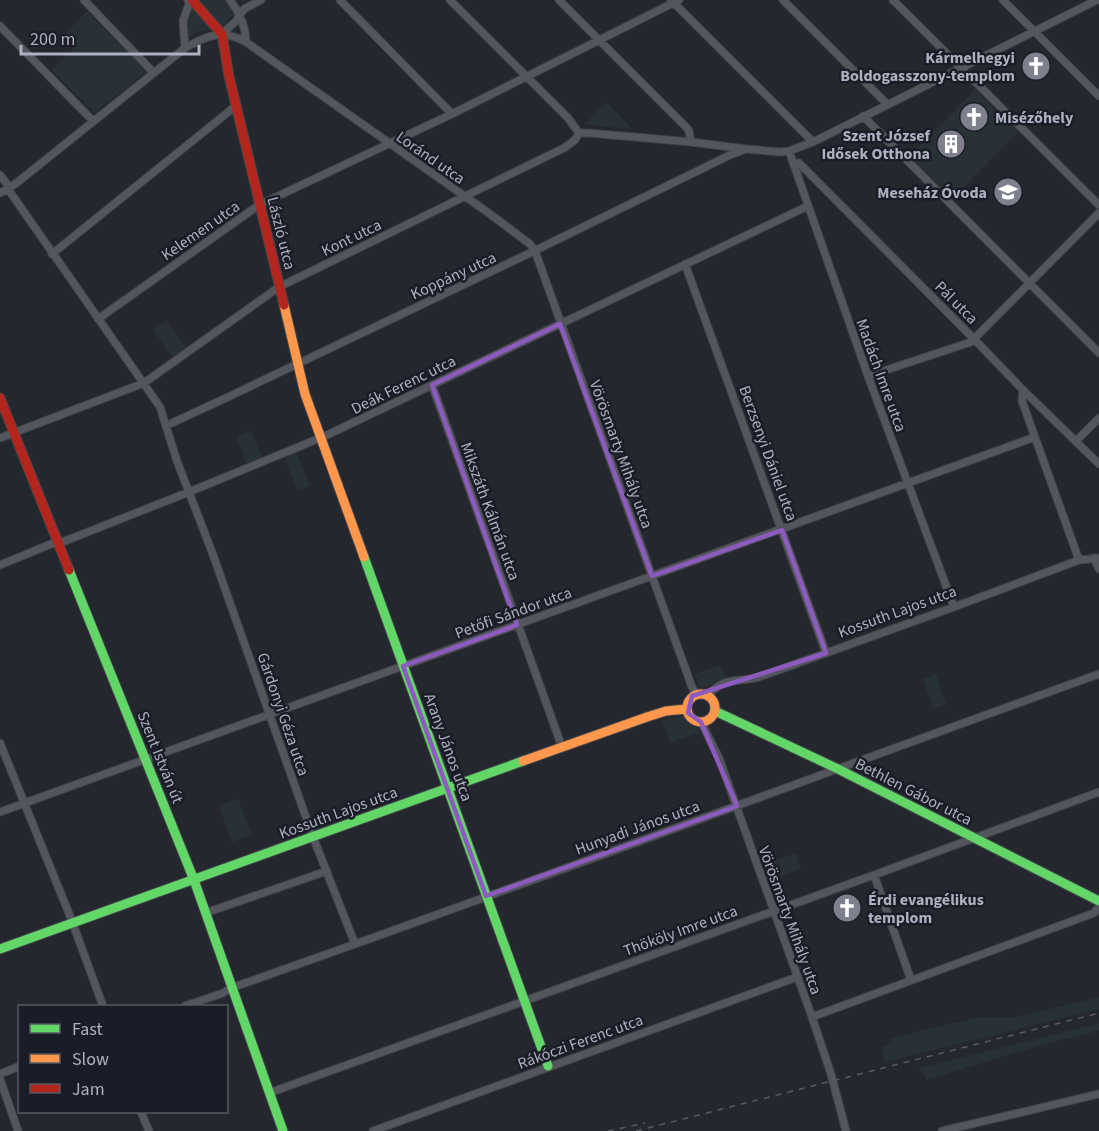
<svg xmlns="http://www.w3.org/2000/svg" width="1099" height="1131" font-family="'Source Sans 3',sans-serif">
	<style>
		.green { fill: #273136 }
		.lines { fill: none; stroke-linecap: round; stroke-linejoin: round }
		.street-casing { stroke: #404248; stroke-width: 9 }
		.fast-casing { stroke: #42444b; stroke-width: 11 }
		.slow-casing { stroke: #42444b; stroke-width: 11 }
		.jam-casing { stroke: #42444b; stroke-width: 11 }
		.street { stroke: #54565d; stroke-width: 7 }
		.fast { stroke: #63d668; stroke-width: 9 }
		.slow { stroke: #ff974d; stroke-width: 9 }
		.jam { stroke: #b3261e; stroke-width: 9 }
		.rail { stroke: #585a60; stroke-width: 1.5; stroke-dasharray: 6 6; stroke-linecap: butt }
		.marked { fill: none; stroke: #8d5bbf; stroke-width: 4.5; stroke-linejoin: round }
		.labels { text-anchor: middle; stroke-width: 5; stroke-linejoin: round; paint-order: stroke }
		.poi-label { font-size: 16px; font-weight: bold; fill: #aeb1c0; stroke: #1a1c27; text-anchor: end }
		.street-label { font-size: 16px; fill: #aeb1c0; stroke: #1a1c27 }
	</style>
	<rect width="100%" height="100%" fill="#25272e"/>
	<path class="green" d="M196 0H228L236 15 235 17 232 16 226 22 227 24 222 26 219 24Z
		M192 7 212 29 202 31 188 37 187 21Z
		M87 11 147 71 94 113 52 70 75 47 64 35Z
		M975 90 1018 132 953 198 910 156Z
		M606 102 633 130 585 124Z
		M167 320 186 347 172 357 153 330Z
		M251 430 262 458 247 464 236 436Z
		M296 452 310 486 297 491 284 457Z
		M720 665 726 677 703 688 699 687 695 674Z
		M936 674 946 704 933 709 923 679Z
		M682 716 696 726 699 733 670 743 662 720Z
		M238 798 252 835 232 842 219 806Z
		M796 853 801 869 770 880 764 864Z
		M1099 997V1009L885 1062 881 1047 892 1043 891 1039 931 1028 982 1017H1017Z
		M1099 1023V1031L1042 1045 926 1080V1077L919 1068Z"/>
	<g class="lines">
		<g class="street-casing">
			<path id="street" d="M84 0 153 72
				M230 0C240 13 246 26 246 42
				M340 0 452 114
				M450 0 568 118 579 133
				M559 0 686 127 689 131 691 142
				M671 0 813 142
				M783 0 887 104
				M893 0 1099 205
				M1003 0 1099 96
				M0 26 93 121
				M222 34 236 21 244 9 261 0
				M185 48 183 21 189 4 188 0
				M863 116 1099 353
				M579 133H589L691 142 746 149 780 152 789 151 813 142 1097 0
				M789 151 868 376 954 607
				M793 163H799L974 339 1023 390 1099 464
				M0 175 10 188
				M8 189 160 407 177 461 212 552 313 837 355 944
				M0 193 8 189 19 181 185 48C208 35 222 29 246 42L490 214 530 244 535 251 692 687 696 694
				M52 254 237 105
				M685 264 826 653
				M98 319 259 205 452 114 679 0
				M868 376 971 342 1099 213
				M432 385 562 747
				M1023 390 1022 401 1079 560
				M172 423 228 397 530 253 730 155 746 149
				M0 438 144 383 279 287 564 148 575 140 579 133
				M1076 441 1099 418
				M1094 558 1099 569
				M0 565 51 544 65 541 189 492 325 436 808 206
				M708 695C725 676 737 683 759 677L954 607 1079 560 1099 558
				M701 722 719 758 812 1017 831 1074 846 1131
				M0 743 70 916 103 1006
				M0 812 1035 437
				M874 875 911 980
				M211 911 327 871
				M185 1006 223 993 231 988C522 886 810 778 1099 674
				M812 1017 1094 913 1099 907
				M0 1074 20 1066
				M0 1079 18 1131
				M269 1093 874 875 1099 792
				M141 1112 149 1131
				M373 1131 797 977
				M942 1131 1099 1094"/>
		</g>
		<g class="fast-casing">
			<path id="fast" d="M364 557 548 1066
				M69 570 194 880 283 1131
				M715 711 836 768 1099 901
				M0 949 523 761"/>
		</g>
		<g class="slow-casing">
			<path id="slow" d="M284 305 305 394 364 557
				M687 708a14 14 0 1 1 28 0a14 14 0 1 1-28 0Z
				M523 761 647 717 666 711 687 709"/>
		</g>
		<g class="jam-casing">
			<path id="jam" d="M192 0 222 34 229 76 284 305
				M0 398 69 570"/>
		</g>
		<use href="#street" class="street"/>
		<use href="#fast" class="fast"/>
		<use href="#slow" class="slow"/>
		<use href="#jam" class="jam"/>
		<path class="rail" d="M608 1131 645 1123
			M636 1131 1099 1013"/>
	</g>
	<path class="marked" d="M560 324 652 576 782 530 826 653 692 696 688 713 701 722 737 806 486 896 403 666 517 625 432 385Z"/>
	<defs>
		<g id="church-disc" transform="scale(1.5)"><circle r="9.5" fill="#7e818d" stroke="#1a1c27"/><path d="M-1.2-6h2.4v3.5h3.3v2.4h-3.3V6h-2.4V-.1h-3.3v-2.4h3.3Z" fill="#fff"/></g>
		<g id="building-disc" transform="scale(1.5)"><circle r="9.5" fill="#7e818d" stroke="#1a1c27"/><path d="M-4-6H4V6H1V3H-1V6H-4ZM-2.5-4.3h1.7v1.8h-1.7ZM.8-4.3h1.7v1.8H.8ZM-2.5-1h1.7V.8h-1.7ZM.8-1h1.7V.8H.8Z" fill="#fff"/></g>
		<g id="school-disc" transform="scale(1.5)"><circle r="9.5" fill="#7e818d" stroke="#1a1c27"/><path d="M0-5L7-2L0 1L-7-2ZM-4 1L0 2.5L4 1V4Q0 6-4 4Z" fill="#fff"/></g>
	</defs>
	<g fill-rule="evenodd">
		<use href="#church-disc" x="1036" y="66"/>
		<use href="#church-disc" x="974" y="117"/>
		<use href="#building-disc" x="951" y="144"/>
		<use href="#school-disc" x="1008" y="192"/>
		<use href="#church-disc" x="847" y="908"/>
	</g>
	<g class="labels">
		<g class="poi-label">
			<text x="1015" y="63">Kármelhegyi<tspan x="1015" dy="18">Boldogasszony-templom</tspan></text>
			<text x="995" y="123" text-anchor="start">Misézőhely</text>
			<text x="930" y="141">Szent József<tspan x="930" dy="18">Idősek Otthona</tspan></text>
			<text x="987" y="198">Meseház Óvoda</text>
			<text x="868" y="905" text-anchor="start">Érdi evangélikus<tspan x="868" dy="18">templom</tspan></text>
		</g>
		<g class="street-label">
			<text transform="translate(431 157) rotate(35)" y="6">Loránd utca</text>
			<text transform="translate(200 230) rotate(-35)" y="6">Kelemen utca</text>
			<text transform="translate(282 233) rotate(76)" y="6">László utca</text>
			<text transform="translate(351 237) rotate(-26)" y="6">Kont utca</text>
			<text transform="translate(453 275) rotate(-25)" y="6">Koppány utca</text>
			<text transform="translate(957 302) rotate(45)" y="6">Pál utca</text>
			<text transform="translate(882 375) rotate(70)" y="6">Madách Imre utca</text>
			<text transform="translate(403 384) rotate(-26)" y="6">Deák Ferenc utca</text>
			<text transform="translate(769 453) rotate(70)" y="6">Berzsenyi Dániel utca</text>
			<text transform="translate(622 454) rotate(70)" y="6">Vörösmarty Mihály utca</text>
			<text transform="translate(491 511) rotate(70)" y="6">Mikszáth Kálmán utca</text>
			<text transform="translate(897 611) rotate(-20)" y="6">Kossuth Lajos utca</text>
			<text transform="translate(513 612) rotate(-20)" y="6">Petőfi Sándor utca</text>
			<text transform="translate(284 714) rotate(71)" y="6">Gárdonyi Géza utca</text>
			<text transform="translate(449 747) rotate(70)" y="6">Arany János utca</text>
			<text transform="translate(161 757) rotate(68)" y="6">Szent István út</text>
			<text transform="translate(914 791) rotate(27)" y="6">Bethlen Gábor utca</text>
			<text transform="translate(338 812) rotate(-20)" y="6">Kossuth Lajos utca</text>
			<text transform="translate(637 827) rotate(-20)" y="6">Hunyadi János utca</text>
			<text transform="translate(791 920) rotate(70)" y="6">Vörösmarty Mihály utca</text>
			<text transform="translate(680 930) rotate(-20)" y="6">Thököly Imre utca</text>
			<text transform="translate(580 1041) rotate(-20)" y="6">Rákóczi Ferenc utca</text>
		</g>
	</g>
	<rect x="18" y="1005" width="210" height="108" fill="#1a1c27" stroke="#555864" stroke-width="1.5"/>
	<rect x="30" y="1024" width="30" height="9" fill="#63d668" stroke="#555864" stroke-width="1.5"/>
	<text x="72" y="1035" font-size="18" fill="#aeb1c0">Fast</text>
	<rect x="30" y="1054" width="30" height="9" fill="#ff974d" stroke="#555864" stroke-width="1.5"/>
	<text x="72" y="1065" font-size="18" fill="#aeb1c0">Slow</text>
	<rect x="30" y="1084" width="30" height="9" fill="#b3261e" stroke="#555864" stroke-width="1.5"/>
	<text x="72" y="1095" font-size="18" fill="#aeb1c0">Jam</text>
	<path d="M21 45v9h178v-9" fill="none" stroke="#aeb1c0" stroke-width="3"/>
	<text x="30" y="45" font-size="18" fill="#aeb1c0" stroke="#1a1c27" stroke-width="4.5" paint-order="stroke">200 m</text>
</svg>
